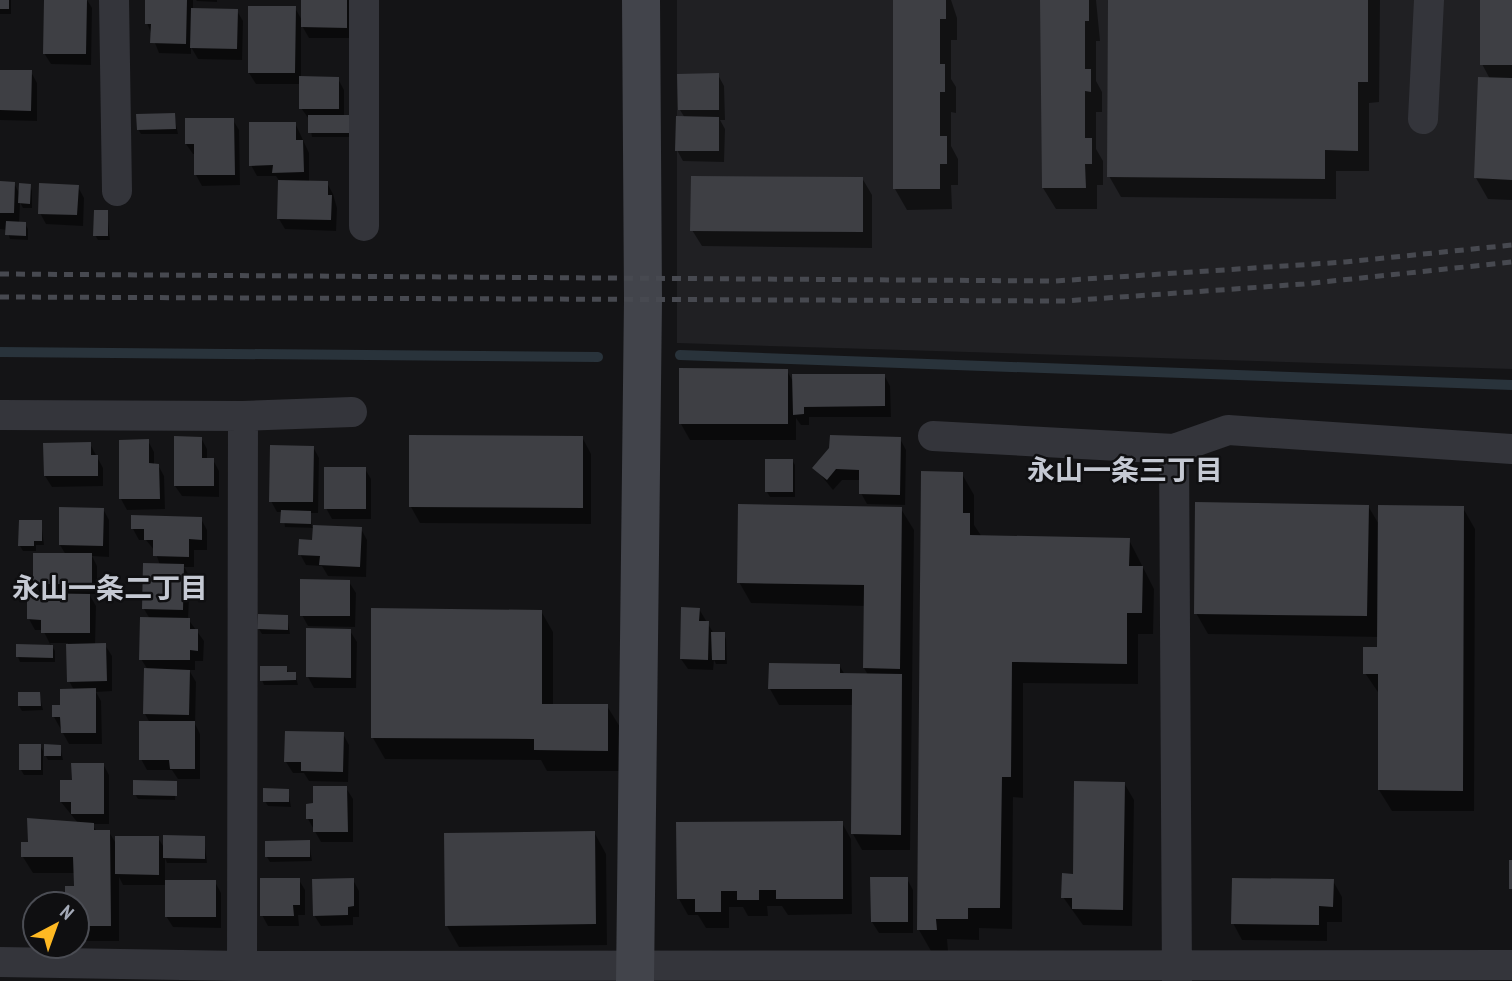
<svg xmlns="http://www.w3.org/2000/svg" width="1512" height="981" font-family="'PT Sans Narrow','Noto Sans JP',sans-serif">
	<style>
		.built { fill: #202023 }
		.shadow { fill: #0007 }
		.lines { fill: none; stroke-linecap: round; stroke-linejoin: round }
		.stream { stroke: #29333b; stroke-width: 10 }
		.building { fill: #3e3f44 }
		.street { stroke: #34353b; stroke-width: 30 }
		.secondary { stroke: #42444b; stroke-width: 38 }
		.rail { stroke: #474950; stroke-width: 5; stroke-dasharray: 9 7; stroke-linecap: butt }
		.labels { text-anchor: middle; stroke-width: 5; stroke-linejoin: round; paint-order: stroke }
		.neighbourhood-label { font-size: 28px; font-weight: bold; fill: #c5c9d3; stroke: #0f0f11 }
	</style>
	<rect width="100%" height="100%" fill="#141416"/>
	<path class="built" d="M677 0H1512V369L677 343Z"/>
	<path class="shadow" d="M0 0H11V14H0Z
		M45 0H87L92 8 91 65 51 64 44 53Z
		M147 0H193V10L237 11 243 21 242 60 198 59 191 47V54L159 53 147 23Z
		M196 0H217V2L197 1Z
		M303 0H350L352 38H309L301 24V78L338 79 344 90V117L354 137H312L309 119 301 108V84H256L249 73 295 8 303 22Z
		M894 0H951L957 18V40H951V79L956 87V113L951 112V146L958 159V185H951L952 209 907 210 895 189Z
		M1042 0H1096L1100 41H1096V81L1102 92V112H1096V149L1103 161V185H1097V209H1056L1043 188Z
		M1110 0H1380L1379 102 1369 103V171H1336V199L1121 197 1109 176Z
		M1482 0H1512V200L1488 199 1476 178 1490 79 1482 64Z
		M0 71 31 72 37 83V121L0 120Z
		M718 75 724 86 725 120H720L725 129 724 162 683 161 677 150 685 118 680 110Z
		M174 115 178 134H141L138 129Z
		M233 120 239 130 240 185 202 186 196 175V154H193L186 144Z
		M295 123 309 153V182L327 183 333 194 337 208 336 231 285 229 279 219 280 182 276 176H257L251 165Z
		M862 178 872 195V248L702 246 692 230Z
		M0 183H14L20 195 30 186 32 191V208H23L20 202 19 224H25L28 229V240L10 239 7 230 0 229Z
		M78 187 84 198 83 226 46 224 40 213Z
		M107 212 110 240H98L95 235Z
		M787 371 794 383 884 375 890 386 891 417H809V425H801L796 418V440H690L681 424Z
		M582 437 591 454V524L420 523 411 507Z
		M201 438 207 449V460H213L219 471V497L182 496 175 486Z
		M900 439 906 450 905 505 867 504 861 493V480H842L833 490 815 468Z
		M148 441 154 452V465H158L164 476 165 509 127 510 121 499Z
		M90 444 103 468V486L52 487 45 476Z
		M313 447 319 458 318 513H310L312 527 361 529 367 540 366 577 328 576 322 566 306 565 300 554 314 542 315 528 285 527 283 512H277L271 501Z
		M792 460 795 465V497H770L767 492Z
		M365 469 371 479V519H332L326 508Z
		M962 474 974 495V525L982 537 1129 540 1154 589 1153 634H1138V684L1023 683V798L1013 797 1012 929 979 928V940L947 939 948 951H931L919 930Z
		M1368 506 1380 526 1463 508 1475 529 1474 811H1392L1379 790 1380 695 1365 673 1379 649V637L1208 634 1196 613Z
		M103 509 109 520V557L92 556 97 566V594H89L96 606 95 645H105L112 656V691L96 692 101 701 102 744H69L54 717 74 690 69 681 68 643H50L55 651V662H20L18 657 51 646 43 630H35L29 619 41 595 35 583 66 555 60 545Z
		M901 509 914 530 910 850H862L853 834 854 705H779L770 689 839 665 845 675H868L864 668 865 606 751 603 739 582Z
		M133 516 201 519 207 530V550H194V567H184L190 577 188 619 204 641 203 661H195V670H189L196 682 195 724 200 734V779H178L172 770H147L141 759 150 723 145 714 148 670 141 659 150 619 144 609 160 565 155 551 146 540H139L133 529Z
		M41 521 44 545H36V551H23L20 546Z
		M349 582 356 593 355 627 308 626 302 615Z
		M699 609 714 634H724L726 639 727 664H716L714 660 713 670 688 669 681 659Z
		M541 611 553 632V706H607L620 727 619 771H547L541 760 385 759 373 738Z
		M287 617 290 634H262L259 629Z
		M350 631 357 642 356 688H314L308 677Z
		M286 667 288 672 295 674 298 685H264L262 680Z
		M39 693 43 710 22 711 19 706Z
		M343 734 349 745 348 782 309 781 304 773H293L286 762Z
		M40 745 45 755 60 746 63 760H48L43 751V775H24L21 770Z
		M103 764 109 775V824H92L97 832H109L117 845 158 838 165 849 204 838 207 863H167L165 858V882H215L221 893V928L173 927 166 916 167 885H123L119 877V941H77V904H67L75 888V873H33L23 857 29 844 78 823 61 802 74 782Z
		M176 782 175 800 138 799 135 794Z
		M1124 783 1134 800 1132 926 1083 925 1063 897Z
		M346 788 353 799V842H321L308 819 315 805Z
		M288 790 291 807 268 806 265 801Z
		M842 823 851 839 852 914 788 915 782 906H767L768 916H748L743 907H729V928H706L698 915H688L679 899Z
		M594 832 606 854 607 945 459 947 447 926Z
		M309 842 312 861 270 862 267 857Z
		M907 879 913 890V933H879L872 922Z
		M299 880 305 890V915H298L299 926H268L262 915Z
		M353 880 359 891V917H353V925L321 926 314 915Z
		M1333 881 1342 897V922H1327V941L1242 940 1233 923Z"/>
	<g class="lines">
		<path class="stream" d="M0 352 598 357
			M680 355 1512 385"/>
	</g>
	<path class="building" d="M0 0H9V9H0Z
		M44 0H87L86 54H43Z
		M145 0H187L186 44 150 43 151 24H145Z
		M301 0H347V28L301 27Z
		M893 0H946V19H940V64H945V92H940V136H947V164H940V189H893Z
		M1040 0H1089V21H1085V69H1091V92L1085 91V138H1092V164H1085L1086 188H1042Z
		M1108 0H1368V82H1358V151L1325 150V179L1107 177Z
		M1480 0H1512V65H1480Z
		M248 6H296L295 73H248Z
		M191 8 238 9 237 49 190 48Z
		M0 70H32L31 111 0 110Z
		M719 73V110H678L677 74Z
		M299 76 339 77V109H299Z
		M1478 77 1512 78V180L1474 178Z
		M175 113 176 129 137 130 136 114Z
		M308 115H351L352 133H308Z
		M676 116 719 117V151H675Z
		M185 118H234L235 175H194V144H185Z
		M249 122H296V140H303L304 172 272 173 273 165 249 166Z
		M691 176 863 177V232L690 231Z
		M278 180 328 181V195H332L331 220 277 219Z
		M0 181 15 182 14 213H0Z
		M19 183 31 184 30 204 18 203Z
		M39 183 79 185 77 215 38 214Z
		M94 210H108V236H93Z
		M6 221 26 222V236L5 235Z
		M679 368 788 369V424H679Z
		M792 374H885V406L804 407V414L793 415Z
		M409 435 583 436V508L409 507Z
		M830 435 901 437 900 495 859 494V470L836 469 827 480 812 468 829 448Z
		M174 436 202 437V458H214V486H174Z
		M149 439V463L159 464 160 499H119V440Z
		M91 442V455H98V476H44L43 443Z
		M270 445 314 446 313 502H269Z
		M765 459H793V492H765Z
		M324 467H366V509H324Z
		M921 471 963 472V513H970V535L1130 538 1129 566H1143L1142 613H1127V664L1012 662 1011 777H1002L1000 908H968V919H936L937 930H917Z
		M1195 502 1369 505 1367 616 1194 614Z
		M738 504 902 507 900 669 863 668 864 585 737 583Z
		M1378 505 1464 506 1463 791 1378 790V674H1363V647H1377Z
		M59 507 104 508 103 546 59 545Z
		M281 510 311 511V524L280 523Z
		M131 515 202 517V540L189 539V557L153 556V540H144V529H131Z
		M19 520H42V541H34V546H18Z
		M313 525 362 527 360 567 319 565 320 556 298 555 299 539 312 540Z
		M33 553H92V584H33Z
		M143 563 184 564 183 610 142 609Z
		M300 579 350 580V616H300Z
		M27 593 90 594V633H41V620L27 619Z
		M681 607 700 608 699 621H709L708 660 680 659Z
		M371 608 542 610V704H608V751L534 750V739L371 738Z
		M258 614 288 615V630L257 629Z
		M140 617 190 618V629H198V651L190 650V660H139Z
		M306 628 351 629V678L306 677Z
		M711 632H725V660H712Z
		M106 643 107 681 67 682 66 644Z
		M16 644 53 645V658L16 657Z
		M769 663 840 664V673L902 674 901 835 851 834 852 689H768Z
		M260 666H287V672H296V680L260 681Z
		M144 668 190 670 189 715 143 714Z
		M96 688V733H61L60 717H52V705H60V689Z
		M18 692H40L41 706H18Z
		M139 721H195V769H170L169 760H139Z
		M285 731 344 732 343 772 301 771V762H284Z
		M19 744H41V770H19Z
		M44 744 61 745V756H44Z
		M71 763H104V814H71V802H60V780H72Z
		M133 780 177 781V796L133 795Z
		M1074 781 1125 782 1123 910 1072 909V898H1061L1062 873 1073 874Z
		M313 786H347L348 832H313V819H306V804L313 803Z
		M263 788 289 789V802H263Z
		M27 818 94 823V830H110L111 926H77V904H65V886H74L73 857H21V842H28Z
		M843 821V899H776V890H759V900H737V891H721V912H695V899H677L676 822Z
		M595 831 596 924 445 926 444 833Z
		M163 835 205 836V859L163 858Z
		M115 836H159V875L115 874Z
		M310 840V857H265V841Z
		M1509 860H1512V889H1509Z
		M870 877H908V922H871Z
		M260 878H300V905H293L294 916H260Z
		M354 878V906L348 907V915L313 916 312 879Z
		M1232 878 1334 879 1333 907 1319 906V925L1231 924Z
		M165 880H216V917H165Z"/>
	<g class="lines">
		<path class="street" d="M114 0 117 191
			M364 0V226
			M1423 119 1429 0
			M0 415 243 416 352 412
			M933 436 1174 449 1177 981
			M1174 449 1228 430 1512 449
			M0 962 242 966 1512 965
			M242 966 243 416"/>
		<path class="secondary" d="M635 981 643 300 641 0"/>
		<path class="rail" d="M0 274 1055 281 1345 262 1512 245
			M0 297 1065 301 1304 284 1512 262"/>
	</g>
	<g class="labels">
		<g class="neighbourhood-label">
			<text x="1125" y="480">永山一条三丁目</text>
			<text x="110" y="598">永山一条二丁目</text>
		</g>
	</g>
	<g transform="translate(56 925) rotate(41)"><circle r="33" fill="#0f0f11" stroke="#4b4d54" stroke-width="2"/>
	<path d="M0-5L12 26L0 18L-12 26Z" fill="#ffb923"/>
	<text y="-10" font-size="19" font-weight="bold" text-anchor="middle" fill="#a4aab8">N</text>
	</g>
</svg>
